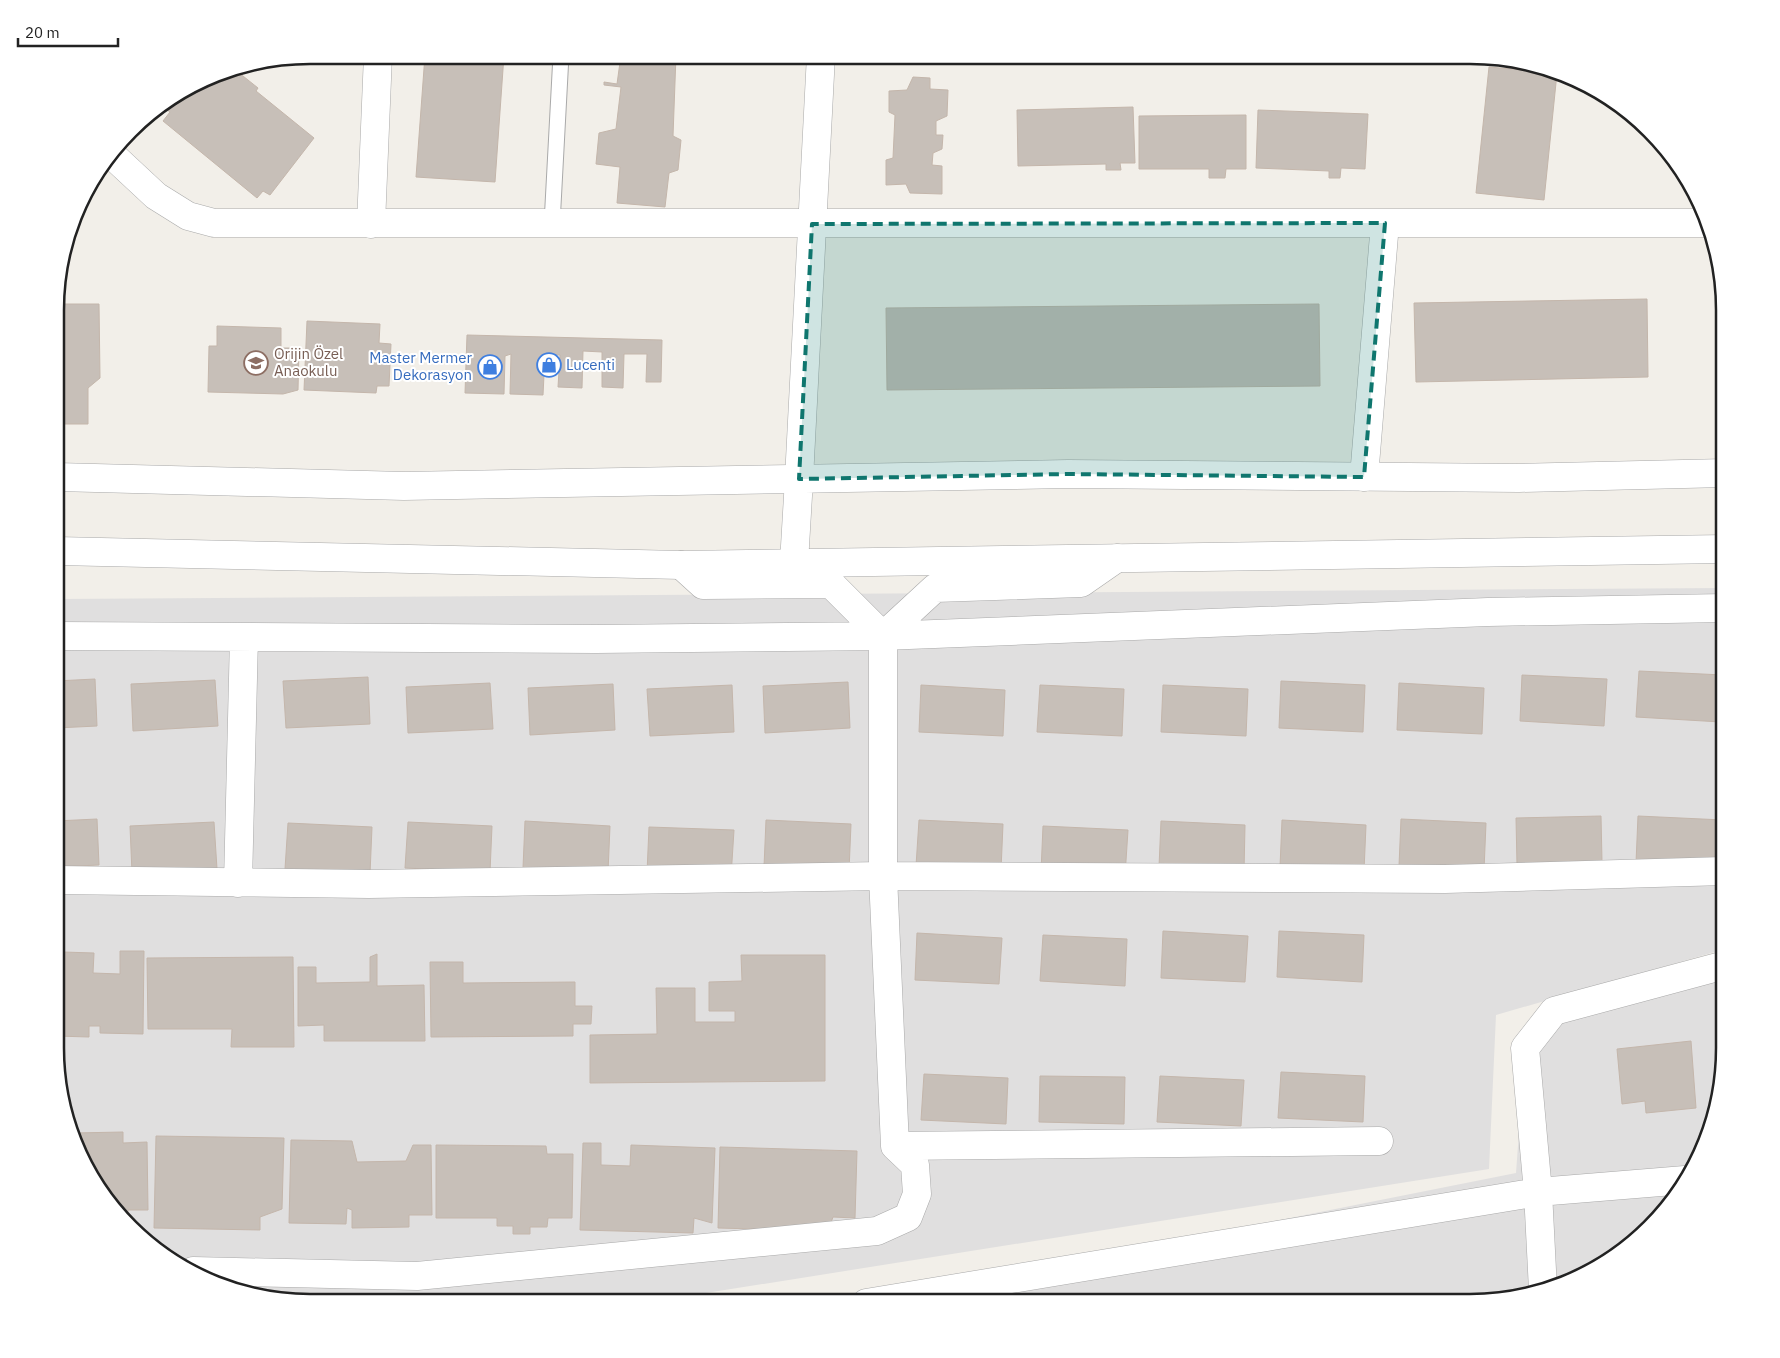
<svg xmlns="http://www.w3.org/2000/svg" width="1780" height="1358" font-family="'IBM Plex Sans',sans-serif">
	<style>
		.residential { fill: #e0dfdf }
		.building { fill: #c7bfb8; stroke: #c4b6ab }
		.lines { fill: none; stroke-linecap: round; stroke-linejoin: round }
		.service-casing { stroke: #a9a9a9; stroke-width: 17 }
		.minor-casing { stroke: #a9a9a9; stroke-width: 29 }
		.tertiary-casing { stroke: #a9a9a9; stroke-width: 29 }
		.service { stroke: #fff; stroke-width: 15 }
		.minor { stroke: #fff; stroke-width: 28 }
		.tertiary { stroke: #fff; stroke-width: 28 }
		.marked { fill: #0f766e; fill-opacity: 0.2; stroke: #0f766e; stroke-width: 4; stroke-dasharray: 10 6; stroke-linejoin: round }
		.labels { text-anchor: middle; stroke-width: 4; stroke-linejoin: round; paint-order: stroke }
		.education-label { font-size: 15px; fill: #785e54; stroke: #fff; text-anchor: start }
		.shop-label { font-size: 15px; fill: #366cbe; stroke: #fff; text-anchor: end }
		.rim { fill: none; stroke: #222; stroke-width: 2.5 }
	</style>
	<rect width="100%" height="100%" fill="#f2efe9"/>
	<path class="residential" d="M1725 588V949L1496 1015 1489 1169 643 1303 293 1302 213 1284 142 1240 81 1161 56 1065 57 599Z
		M1725 965 1724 1065 1705 1146 1662 1216 1583 1277 1520 1298 1470 1303H864L1516 1173 1525 1048 1554 1011Z"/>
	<path class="building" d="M425 55H504L495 182 416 177Z
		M621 55H676L673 136 681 140 678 170 669 173 665 207 617 203 620 167 596 164 599 133 616 129 621 87 604 85V82L617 84Z
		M1489 67 1557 73 1544 200 1476 193Z
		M233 68 258 88 256 91 314 138 270 195 263 191 257 198 163 121 170 112 162 106 228 69Z
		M913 77 930 78V89L948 90 947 116 936 121V135H943L942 149 933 153 932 165 942 166V194L910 193 906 184 886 185V160L893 158 895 115 889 112V91L907 90Z
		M1133 107 1135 163H1120L1121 170H1106V164L1018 166 1017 110Z
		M1258 110 1368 114 1365 169 1341 168 1340 178H1329V171L1256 168Z
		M1246 115V169H1226L1225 178H1209V169H1139V116Z
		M1647 299 1648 377 1416 382 1414 303Z
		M63 304H99L100 378 88 388V424H57V317Z
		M1319 304 1320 386 887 390 886 308Z
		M307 321 380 324 379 343 391 344 389 386H377L376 393 304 390Z
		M217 326 281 328V348H299L298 390 283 394 208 392 209 346H217Z
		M467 335 662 340 661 382H646L647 354H624L623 388 602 387V352L583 351 582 388 558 387 560 355H545L543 395 510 394 511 354 505 356 504 394 465 393Z
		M1639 671 1723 675 1721 722 1636 717Z
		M1522 675 1607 679 1604 726 1520 721Z
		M368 677 370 724 286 728 283 681Z
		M95 679 97 726 56 728V681Z
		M215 680 218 726 133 731 131 684Z
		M1281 681 1365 685 1363 732 1279 728Z
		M848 682 850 728 765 733 763 686Z
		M490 683 493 729 408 733 406 687Z
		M1399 683 1484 688 1482 734 1397 730Z
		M613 684 615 730 530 735 528 688Z
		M732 685 734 732 650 736 647 689Z
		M921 685 1005 690 1003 736 919 732Z
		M1040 685 1124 689 1122 736 1037 732Z
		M1163 685 1248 689 1246 736 1161 732Z
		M1601 816 1602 862 1517 865 1516 818Z
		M1638 816 1723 820 1721 867 1636 863Z
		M97 819 99 865 56 867V821Z
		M1401 819 1486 823 1484 870 1399 866Z
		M766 820 851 824 849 871 764 867Z
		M919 820 1003 824 1001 870 916 866Z
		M1282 820 1366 825 1364 871 1280 867Z
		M525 821 610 826 608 872 523 868Z
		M1161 821 1245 825 1244 872 1159 867Z
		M214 822 217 869 132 873 130 826Z
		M408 822 492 826 490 872 405 868Z
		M288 823 372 827 370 874 285 869Z
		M1043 826 1128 830 1125 876 1041 872Z
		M649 827 734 830 731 877 647 873Z
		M1163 931 1248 936 1245 982 1161 978Z
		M1279 931 1364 935 1362 982 1277 977Z
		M917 933 1002 938 999 984 915 980Z
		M1043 935 1127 939 1125 986 1040 981Z
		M120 951H144L143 1034 100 1033V1026H89V1037L56 1036V978H62L63 952 94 953 93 973 120 974Z
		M377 954V986L424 985 425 1041H324V1025L298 1026V967H316V983L370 982V957Z
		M741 955H825V1081L590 1083V1035L657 1034 656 988H695V1022H735V1011H709V982L742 981Z
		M293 957 294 1047H231L232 1029H148L147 958Z
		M430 962H463V983L575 982V1006H592L591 1024H573V1036L431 1037Z
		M1691 1041 1696 1108 1646 1113 1645 1101 1622 1104 1617 1049Z
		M1281 1072 1365 1076 1363 1122 1278 1118Z
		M924 1074 1008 1078 1006 1124 921 1120Z
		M1040 1076 1125 1077 1124 1124 1039 1122Z
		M1160 1076 1244 1080 1241 1126 1157 1122Z
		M123 1132V1143L147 1142 148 1210H128V1221L81 1161 74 1133Z
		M156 1136 284 1138 282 1209 260 1217V1230L154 1228Z
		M291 1140 352 1141 357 1162 406 1161 413 1145H431L432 1215H409V1227L352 1228V1210L347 1208 346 1224 289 1223Z
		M583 1143H601V1165L630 1166 631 1145 715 1148 712 1223 694 1218 693 1233 580 1230Z
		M436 1145 546 1146 547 1154H573L572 1218H548L547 1227H530V1234H513V1226H497V1218H436Z
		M720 1147 857 1151 855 1218 833 1217 828 1231 718 1228Z"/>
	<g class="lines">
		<g class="service-casing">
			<path id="service" d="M552 224 561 55"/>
		</g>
		<g class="minor-casing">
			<path id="minor" d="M112 155 156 196 188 216 214 223H1708
				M371 224 378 55
				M1364 477 1385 223
				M799 479 821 55
				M56 636 596 639 883 636 1488 612 1725 608
				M883 636 935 588 1081 583 1117 558
				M56 880 369 884 883 876 1445 879 1725 871
				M238 883 244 637
				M895 1146 1379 1141
				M193 1271 417 1276 877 1231 908 1217 917 1194 915 1165 895 1146 883 876V636L831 584 703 585 681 565
				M1543 1290 1538 1192 1525 1048 1554 1011 1725 965
				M866 1303 1538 1192 1685 1180"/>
		</g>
		<g class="tertiary-casing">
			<path id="tertiary" d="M57 477 404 486 1068 474 1519 478 1725 473
				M57 551 681 565 1725 549
				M794 563 799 479"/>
		</g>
		<use href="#service" class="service"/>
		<use href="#minor" class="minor"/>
		<use href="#tertiary" class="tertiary"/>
	</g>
	<path class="marked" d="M1385 223 1364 477 1068 474 799 479 812 224Z"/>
	<defs>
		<g id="school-ring" transform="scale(1.25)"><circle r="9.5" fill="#fff" stroke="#8d6e63" stroke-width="1.5"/><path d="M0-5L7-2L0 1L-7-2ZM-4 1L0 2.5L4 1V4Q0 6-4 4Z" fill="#8d6e63"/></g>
		<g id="shop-ring" transform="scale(1.25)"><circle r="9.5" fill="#fff" stroke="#3f7fe0" stroke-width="1.5"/><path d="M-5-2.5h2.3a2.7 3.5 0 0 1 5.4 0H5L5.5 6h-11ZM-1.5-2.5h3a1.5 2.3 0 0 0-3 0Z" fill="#3f7fe0"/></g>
	</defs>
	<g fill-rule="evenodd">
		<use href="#school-ring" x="256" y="363"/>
		<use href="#shop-ring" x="549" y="365"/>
		<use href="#shop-ring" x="490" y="367"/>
	</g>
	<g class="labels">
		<g class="education-label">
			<text x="274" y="359">Orijin Özel<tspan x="274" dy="17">Anaokulu</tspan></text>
		</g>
		<g class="shop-label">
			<text x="472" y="363">Master Mermer<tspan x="472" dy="17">Dekorasyon</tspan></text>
			<text x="566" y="370" text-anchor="start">Lucenti</text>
		</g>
	</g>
	<path d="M0 0H1780V1358H0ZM310 64H1470A246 246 0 0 1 1716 310V1048A246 246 0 0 1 1470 1294H310A246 246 0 0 1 64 1048V310A246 246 0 0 1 310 64Z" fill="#fff" fill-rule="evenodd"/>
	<path class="rim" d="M310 64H1470A246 246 0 0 1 1716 310V1048A246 246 0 0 1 1470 1294H310A246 246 0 0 1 64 1048V310A246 246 0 0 1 310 64Z"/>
	<path d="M18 38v8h100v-8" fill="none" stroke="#222222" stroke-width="2.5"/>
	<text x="25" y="38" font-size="15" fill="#222222" stroke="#ffffff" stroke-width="4" paint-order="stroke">20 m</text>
</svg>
